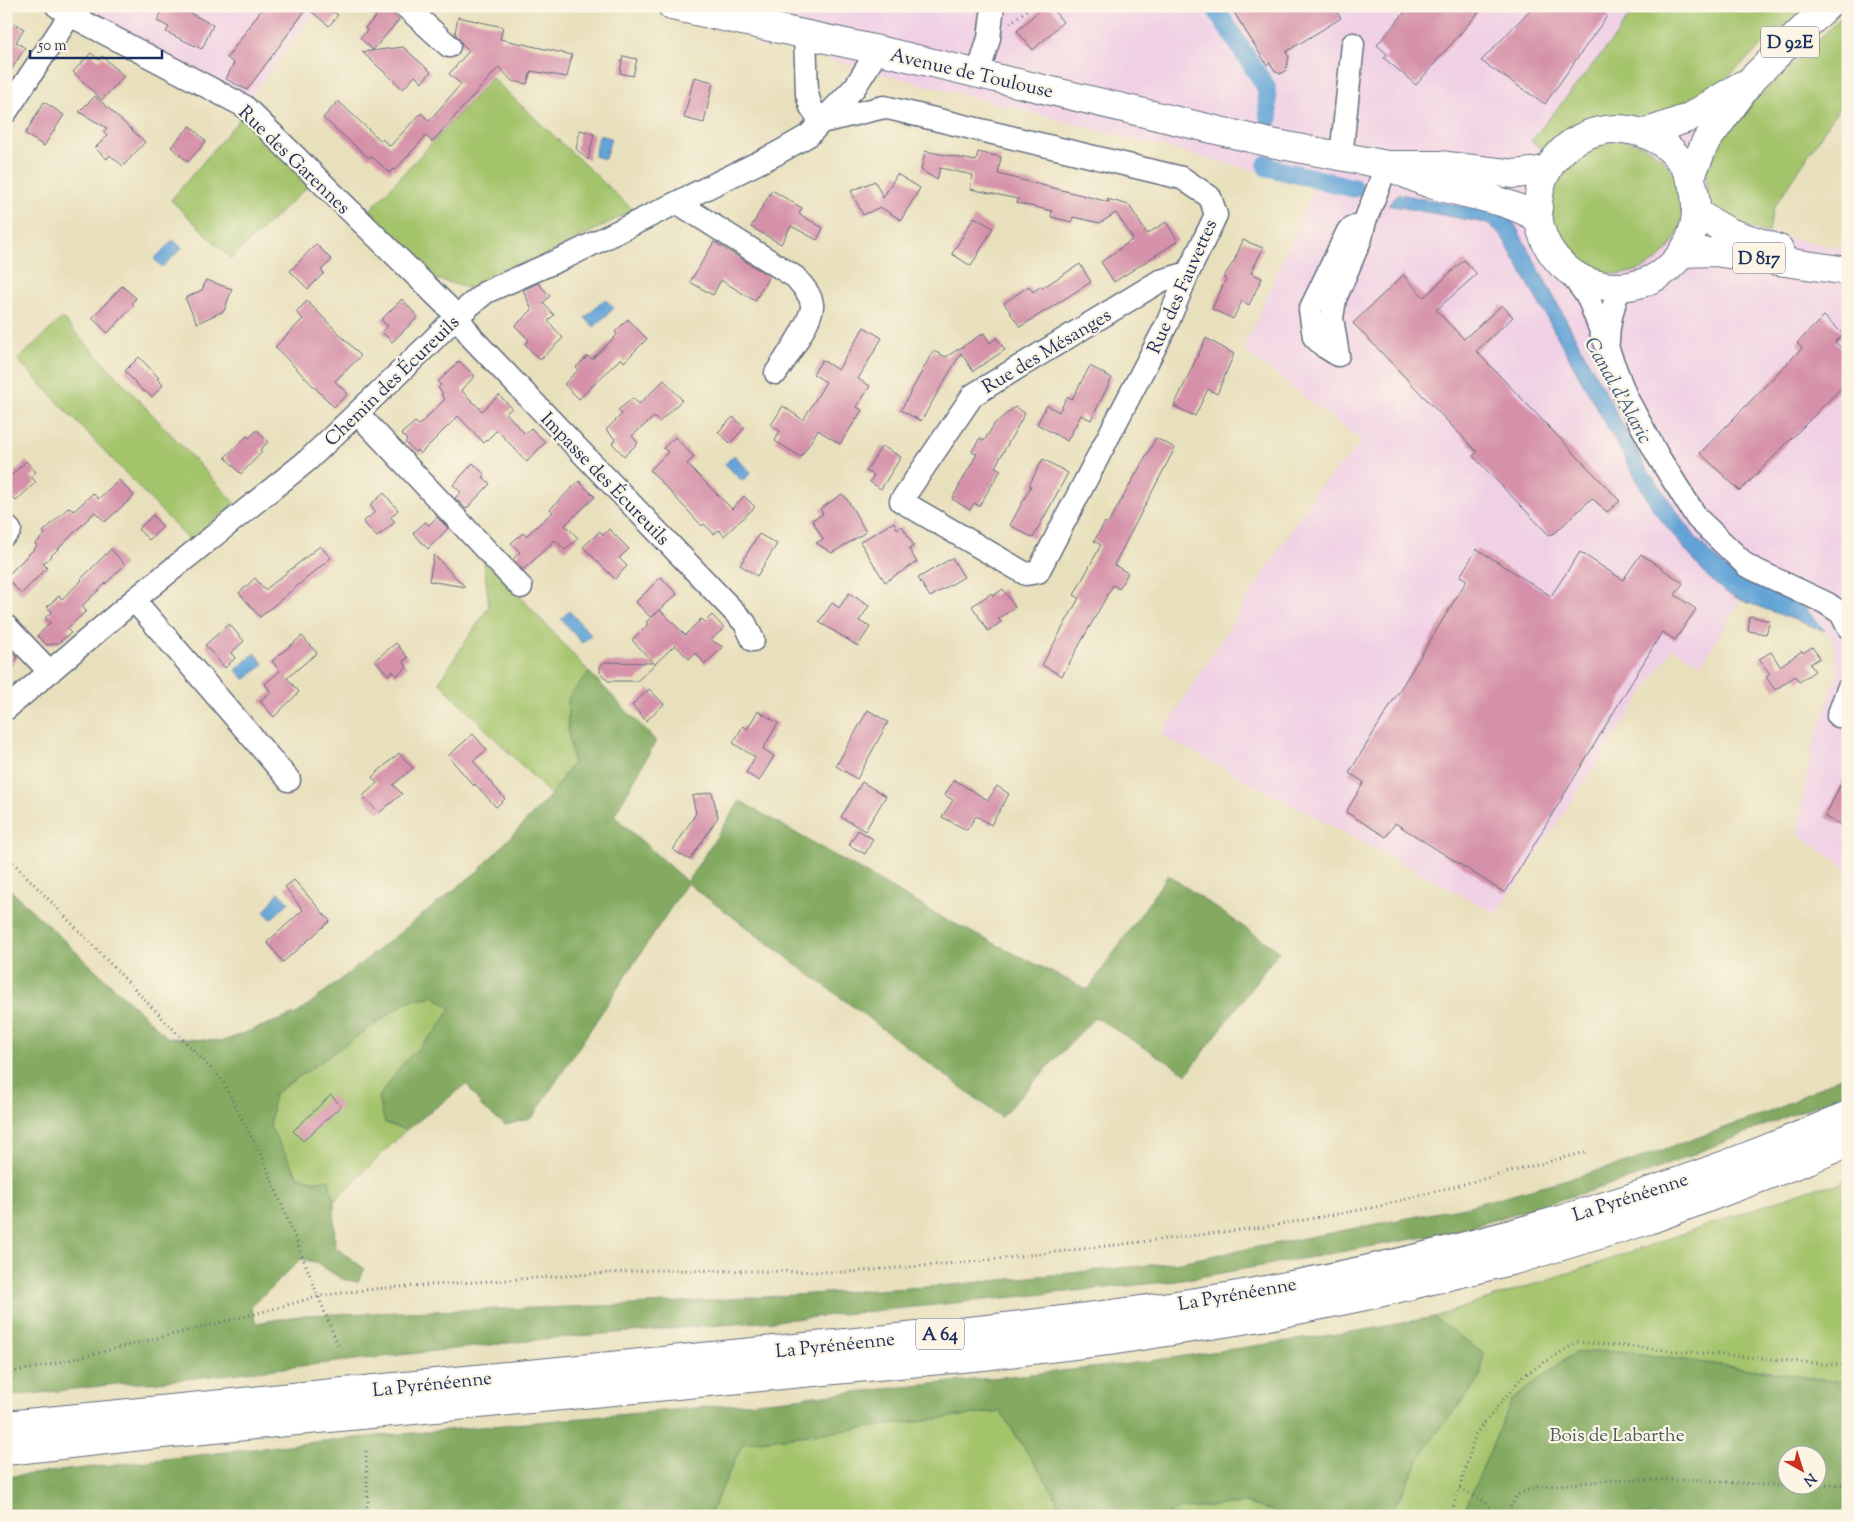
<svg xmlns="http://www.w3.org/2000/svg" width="1854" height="1522" font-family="'Sorts Mill Goudy',serif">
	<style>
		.built { fill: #f0d0e5 }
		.green { fill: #a4c46c; stroke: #607a65 }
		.forest { fill: #83aa60; stroke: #4f6c5f; fill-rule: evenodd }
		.water { fill: #64a4d7; stroke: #406a9a }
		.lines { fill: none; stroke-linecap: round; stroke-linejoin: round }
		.canal { stroke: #64a4d7; stroke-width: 19 }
		.building { fill: #d591a9 }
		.minor-casing { stroke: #636d7f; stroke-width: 25 }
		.major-casing { stroke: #636d7f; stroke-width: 30 }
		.highway-casing { stroke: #636d7f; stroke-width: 30 }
		.path { stroke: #636d7f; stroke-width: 3; stroke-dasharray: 1 4; stroke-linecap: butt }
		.minor { stroke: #fff; stroke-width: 22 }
		.major { stroke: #fff; stroke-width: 28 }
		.highway { stroke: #fff; stroke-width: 28 }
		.labels { text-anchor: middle; stroke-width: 4.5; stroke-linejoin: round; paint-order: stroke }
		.shield { fill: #fcf5e5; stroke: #5e6a86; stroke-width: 1 }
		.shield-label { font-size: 18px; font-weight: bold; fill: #1b2f5e }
		.street-label { font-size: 19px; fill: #1b2f5e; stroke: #fcf5e5 }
		.park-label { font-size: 19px; fill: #445c62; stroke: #fcf5e5 }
		.water-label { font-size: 20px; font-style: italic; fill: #355888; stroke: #fcf5e5 }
	</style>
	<rect width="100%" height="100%" fill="#fcf5e5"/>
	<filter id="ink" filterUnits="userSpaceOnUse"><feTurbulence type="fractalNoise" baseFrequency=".02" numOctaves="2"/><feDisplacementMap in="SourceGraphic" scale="10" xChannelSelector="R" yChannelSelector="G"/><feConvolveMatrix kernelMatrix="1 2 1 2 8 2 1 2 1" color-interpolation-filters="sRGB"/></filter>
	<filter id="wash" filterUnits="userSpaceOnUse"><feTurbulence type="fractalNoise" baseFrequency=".0096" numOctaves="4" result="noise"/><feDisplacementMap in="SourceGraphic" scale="20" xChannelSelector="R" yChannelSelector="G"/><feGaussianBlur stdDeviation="1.12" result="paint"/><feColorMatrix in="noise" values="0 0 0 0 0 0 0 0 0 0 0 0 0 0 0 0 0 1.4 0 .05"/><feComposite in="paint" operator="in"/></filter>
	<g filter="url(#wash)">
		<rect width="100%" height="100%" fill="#e8e0bc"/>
		<path class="built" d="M84 6H320L249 99 83 8Z
			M761 6H1636L1615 37 1531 141 1543 148 1577 127 1610 118H1634L1657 121 1692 107 1768 233 1848 250V870L1797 833 1812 746 1837 677 1833 640 1825 631 1741 600 1702 664 1673 648 1497 914 1161 735 1316 491 1363 442 1244 350 1314 186 783 48 755 46Z"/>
		<path class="green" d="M1636 6H1805L1711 92 1657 121 1634 118H1610L1577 127 1543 149 1531 141 1615 37Z
			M1848 11V94L1774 208 1768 233 1739 225 1713 209 1706 194V170L1726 128Z
			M492 78 633 210 498 280 471 289 433 278 369 211Z
			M243 115 311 183 231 259 171 200Z
			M1549 207a67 67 0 1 1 134 0a67 67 0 1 1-134 0Z
			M62 318 235 503 190 541 18 360Z
			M483 556 589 672 568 698V730L573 762 551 795 439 682 489 606Z
			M433 996 452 1008 438 1029 403 1063 385 1123 406 1130 334 1202 328 1180 317 1181 298 1176 270 1127 274 1094 408 1001Z
			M1848 1176V1383L1620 1351 1574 1353 1512 1400 1462 1516H1388L1391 1514 1427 1445 1480 1379 1484 1354 1434 1317 1596 1264 1811 1189 1838 1184Z
			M1000 1411 1054 1493 1063 1516H709L743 1443Z
			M1245 1503 1290 1516H1166L1175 1510Z"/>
		<path class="forest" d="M589 672 656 741 614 816 687 882 740 801 945 919 1088 990 1168 875 1279 951 1187 1074 1095 1017 1001 1117 687 883 532 1118 505 1125 483 1108 467 1084 406 1130 385 1123 378 1098 403 1063 438 1029 451 1008 433 996 408 1001 274 1094 270 1127 298 1176 317 1181 329 1179 334 1202 335 1247 365 1269 358 1282 342 1279 315 1262 301 1259 251 1307 256 1323 304 1315 632 1305 941 1286 1180 1262 1465 1207 1626 1163 1775 1110 1848 1073V1092L1639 1176 1453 1232 1176 1281 773 1321 553 1338 148 1383H125L6 1397V886L168 1038 223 1041 298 1013 478 871 551 795 573 763 568 730V698Z
			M1434 1317 1484 1354 1480 1379 1427 1445 1391 1514 1388 1516H1290L1245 1503 1175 1510 1166 1516H1063L1054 1493 1000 1411 743 1443 709 1516H6V1477L323 1441 718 1406 1129 1364 1365 1330Z
			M1620 1351 1848 1383V1516H1462L1512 1400 1574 1353ZM1786 1454H1816V1484H1786Z"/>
		<path class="water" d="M599 135 611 138 605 159 594 156Z
			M1399 194 1508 215 1516 227 1646 468 1696 538 1725 568 1753 585 1802 605 1825 631 1741 600 1724 591 1705 574 1654 511 1500 233 1486 223 1388 205Z
			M173 240 182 248 162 267 154 259Z
			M605 299 614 308 594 327 585 318Z
			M734 455 751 473 742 481 725 464Z
			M569 611 591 635 582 643 561 619Z
			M255 653 264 664 245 680 236 670Z
			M279 892 289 902 271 919 264 912Z"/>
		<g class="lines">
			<path class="canal" d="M1214 6 1266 87 1269 119
				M1267 164V167L1354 188"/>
		</g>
		<g id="blocks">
			<path class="building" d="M164 6H187L186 11 213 25 202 49 166 32 169 27 157 21Z
				M264 6H326L338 15 329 26 307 8 247 90 226 79 234 63 227 58Z
				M366 6H384L399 20 373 50 360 38 367 31 365 28 376 17Z
				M1044 6H1050L1063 22 1033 50 1017 31Z
				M1230 6H1333L1341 18 1286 52 1289 57 1286 71 1280 74 1275 71 1270 63 1267 65Z
				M1410 6H1484L1416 85 1384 58 1387 54 1377 45Z
				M1534 6H1593L1607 16 1545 104 1481 61Z
				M458 17 503 27 500 39 572 55 567 77 531 71 527 84 512 81 499 67 432 142 426 136 395 170 393 169 390 173 371 156 369 158 323 118 338 101 381 141 382 139 390 146 421 113 429 121 461 84 449 74 469 51 462 45 461 42 455 33Z
				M6 18 24 29 16 42 25 48 6 78Z
				M403 47 431 72 422 82 415 76 403 89 362 52Z
				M91 53 99 60 102 56 124 76 102 100 73 72Z
				M623 56 637 59 633 76 620 73Z
				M694 77 713 82 704 123 684 118Z
				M95 96 145 142 123 166 110 155 107 159 95 148 107 136 103 132 107 128 79 112Z
				M44 102 64 115 44 146 25 134Z
				M190 126 206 141 188 162 171 147Z
				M580 130 594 134 588 160 576 149Z
				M925 151 976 161 978 152 1001 157 998 174 1109 202 1107 199 1129 205 1147 234 1166 222 1178 241 1114 282 1101 262 1133 239 1116 213 1100 223 1073 217 1072 222 1051 217 1052 211 1017 203 1018 199 970 189 973 175 940 168 937 180 921 170Z
				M897 174 920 188 901 220 880 207 863 215 851 191 875 181 883 198Z
				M772 190 802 208 799 214 823 228 817 240 791 226 781 244 751 227Z
				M974 217 993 228 971 266 952 254Z
				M1243 240 1263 248 1251 273 1262 278 1249 305 1242 301 1233 319 1212 309 1226 279 1223 278 1234 261Z
				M714 242 769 276 755 301 721 280 713 295 690 282Z
				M316 244 332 260 321 270 324 273 308 289 290 271Z
				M1464 260 1477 274 1436 310 1464 339 1502 305 1513 317 1476 351 1620 501 1607 512 1592 498 1555 533 1549 535 1473 456 1477 452 1353 323 1403 275 1424 297Z
				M1080 264 1091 282 1020 327 1004 303 1029 286 1033 292 1041 286 1042 288Z
				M206 280 232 289 224 311 197 323 185 298 202 290Z
				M538 283 550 296 543 303 554 315 548 321 563 338 540 360 525 344 529 340 515 326 532 310 523 290Z
				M122 286 136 298 132 303 134 305 108 333 92 318Z
				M402 299 418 317 392 342 382 332 388 326 381 320Z
				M307 301 361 356 335 381 348 394 334 407 275 347 303 319 296 312Z
				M1824 316 1843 334 1835 342 1848 354V381L1740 491 1700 453 1802 348 1797 343Z
				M628 319 647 339 624 362 621 358 579 399 564 384 578 370 576 367 588 356 592 359 617 335 615 332Z
				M864 327 882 338 858 379 870 386 857 407 862 410 840 444 818 430 801 457 775 441 780 431 771 425 783 406 803 420 826 382 813 374 822 360 838 370Z
				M984 333 990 343 997 338 1005 350 973 371 961 353 921 421 901 410 933 351 946 357Z
				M1206 338 1234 354 1217 394 1208 389 1195 416 1174 406Z
				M139 357 159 378 157 379 163 385 152 397 145 391 144 392 125 371Z
				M459 361 475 376 461 390 482 411 499 395 512 408 506 413 525 434 531 428 545 442 527 462 498 431H496L484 443 458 416 420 454 417 450 415 452 405 442 407 440 401 434 415 422 419 425 445 399 441 395 443 393 438 388 441 385 438 382Z
				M1090 366 1112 378 1091 420 1081 415 1067 441 1037 424 1047 405 1059 412 1067 397 1072 399Z
				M664 380 682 400 659 422 654 417 632 436 638 443 624 456 612 443 616 440 606 430 622 414 618 410 633 398 639 404Z
				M1015 407 1025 413 995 467 1001 470 979 506 974 503 970 510 952 499 977 454 972 451 980 438 984 441 995 423Z
				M733 417 745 428 730 443 718 432Z
				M257 430 268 442 260 450 262 452 241 474 225 457 247 436 249 438Z
				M675 437 694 457 687 464 732 509 744 496 755 507 724 536 719 530 714 534 704 524 702 526 650 470 668 452 663 448Z
				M1156 438 1175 448 1114 565 1128 573 1119 589 1113 585 1062 676 1042 665 1079 598 1074 595 1101 545 1094 541 1105 522 1108 524Z
				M882 446 901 457 881 489 870 482 874 475 866 471Z
				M1043 459 1068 473 1033 538 1010 525 1031 486 1029 485Z
				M26 461 36 472 31 477 36 482 16 501 6 491V481Z
				M473 463 485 475 483 477 490 484 466 509 455 498 461 492 453 485Z
				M119 480 134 496 105 522 95 512 43 564 47 568 21 594 6 577 37 546 35 544 45 534 43 532 69 507 74 511 93 493 98 499Z
				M579 481 595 497 565 525 578 538 565 550 555 540 523 570 513 559 520 552 511 543 523 533 526 536 553 512 550 509Z
				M384 493 398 510 391 517 395 522 377 537 363 522 375 512 370 505Z
				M842 494 847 499 866 532 832 553 816 543 823 539 812 520 823 514 820 509Z
				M153 515 163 527 149 540 138 529Z
				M437 517 448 528 428 549 413 533 425 522 429 525Z
				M894 522 897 529 902 526 914 546 909 549 917 562 885 582 860 542Z
				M609 529 629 549 619 558 627 566 615 579 583 547 600 531 603 535Z
				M759 534 777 544 757 576 740 565Z
				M320 546 331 558 260 617 239 593 255 578 265 590Z
				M111 549 125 565 82 606 86 611 67 629 71 633 58 643 47 645 37 636 50 623 45 618 52 612 47 607 59 596 62 599 82 580 81 579Z
				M1477 549 1551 596 1580 552 1623 580 1641 554 1683 583 1675 595 1696 609 1675 640 1662 632 1505 893 1395 823 1386 837 1346 812 1364 782 1349 773 1467 580 1460 576Z
				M434 555 465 587 429 581Z
				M952 558 964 577 930 597 918 578Z
				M661 577 677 594 651 618 636 602Z
				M1003 589 1015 607 998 619 1001 622 988 631 972 606 992 593 993 596Z
				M849 593 869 606 859 621 870 627 858 646 819 622 832 603 839 608Z
				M660 610 685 635 701 619 705 622 712 615 724 628 711 640 723 647 705 664 696 653 689 659 675 645 637 681H608L600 672V666L605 662 654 663 632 640 648 624 646 622Z
				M1750 616 1770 621 1766 634 1748 631Z
				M229 624 244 641 231 653 235 658 225 668 205 645Z
				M302 636 317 653 287 678 299 692 274 717 260 701 271 692 265 684 280 671 272 661Z
				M396 643 408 658 403 661 407 667 396 676 393 671 388 675 375 660Z
				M6 645 18 658 6 670Z
				M1812 647 1820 658 1810 664 1815 671 1799 682 1795 676 1775 690 1766 677 1770 674 1759 659 1771 652 1780 666 1802 651 1803 653Z
				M649 689 664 704 646 721 632 705Z
				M868 710 888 722 857 779 836 766Z
				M758 711 778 723 763 749 774 756 759 781 746 773 755 757 733 743 743 726 747 729Z
				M473 734 487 750 473 761 505 799 496 807 475 784 474 786 448 756Z
				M399 753 413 768 393 785 402 794 379 813 363 796 377 783 372 777Z
				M1848 769V828L1825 817Z
				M954 780 988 800 997 786 1009 794 991 825 976 816 967 830 942 817 953 800 945 795Z
				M862 782 886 796 865 831 841 817Z
				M712 792 718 817 690 860 673 850 696 813 692 796Z
				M858 830 873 839 865 854 849 845Z
				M294 880 330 921 283 962 267 942 303 910 285 887Z
				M331 1095 341 1106 303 1141 293 1131Z"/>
		</g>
	</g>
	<g filter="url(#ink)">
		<use href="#blocks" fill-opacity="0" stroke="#636d7f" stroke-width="1"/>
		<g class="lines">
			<g class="minor-casing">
				<path id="minor" d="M57 6 70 15 244 106 457 316 473 339 745 623 753 640
					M405 6 449 46
					M805 34 807 94 811 107 821 122 855 87 878 50
					M978 74 989 38 993 6
					M6 112 70 15
					M1341 157 1353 44
					M678 203 795 277C802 285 810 293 812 304 815 316 784 361 776 373
					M1569 272 1588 297 1626 397 1658 456 1697 518 1747 566 1826 603 1841 613 1848 627
					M1608 342C1608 322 1613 305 1620 287
					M1338 355 1332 318 1335 299 1361 238 1365 221 1387 165
					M1338 355 1325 347 1314 337 1310 310 1348 231 1356 226
					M357 413 521 587
					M6 526 10 530 6 534
					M134 600 289 780
					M6 626 50 672
					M6 709 134 600 308 460 426 347 457 316 486 292 568 256 776 154 809 135 821 122 884 107 1182 178 1210 197 1216 215 1188 273 1167 324 1038 572 1026 574 901 501 973 395 1160 281 1188 273
					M1838 716 1848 689"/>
			</g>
			<g class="major-casing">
				<path id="major" d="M672 6 878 50 1271 143 1387 165H1439L1515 174 1547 170
					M1538 208a79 79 0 1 1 158 0a79 79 0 1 1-158 0Z
					M1645 133 1688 118 1742 85
					M1397 170C1409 175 1421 181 1434 185 1472 196 1503 198 1538 218
					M1690 178 1705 143 1753 78 1827 6
					M1696 213 1729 232 1779 249
					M1682 253 1714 252 1848 271"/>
			</g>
			<g class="highway-casing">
				<path id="highway" d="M6 1425 978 1330C1070 1319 1164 1309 1255 1292 1458 1255 1659 1198 1848 1115
					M6 1451 151 1435 983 1356 1116 1340 1268 1316 1375 1294 1515 1260 1649 1220 1808 1160 1848 1143"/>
			</g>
			<path class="path" d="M1010 23 1032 6
				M6 855 222 1080 265 1163 339 1348
				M6 1373 45 1366 251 1315 319 1296 373 1289 652 1270 849 1272 981 1261 1265 1227 1376 1207 1586 1152
				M1460 1488 1484 1501 1497 1516
				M363 1516 368 1504 366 1451
				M1450 1516 1461 1484 1476 1433 1523 1376 1577 1342 1848 1366
				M1506 1516 1517 1495 1536 1487 1613 1480H1692L1801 1487 1848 1484"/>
			<use href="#minor" class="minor"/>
			<use href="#major" class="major"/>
			<use href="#highway" class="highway"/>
		</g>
	</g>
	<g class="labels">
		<g class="shield">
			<rect x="1761" y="26.5" width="58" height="31" rx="4"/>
			<rect x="1733" y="242.5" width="52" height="31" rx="4"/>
			<rect x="916" y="1318.5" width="48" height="31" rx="4"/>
		</g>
		<g class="shield-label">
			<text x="1790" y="48">D 92E</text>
			<text x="1759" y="264">D 817</text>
			<text x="940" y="1340">A 64</text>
		</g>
		<g class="street-label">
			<text transform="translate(972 72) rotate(13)" y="7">Avenue de Toulouse</text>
			<text transform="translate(295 159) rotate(44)" y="7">Rue des Garennes</text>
			<text transform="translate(1181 286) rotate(-66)" y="7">Rue des Fauvettes</text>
			<text transform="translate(1046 350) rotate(-31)" y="7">Rue des Mésanges</text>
			<text transform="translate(391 380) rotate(-44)" y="7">Chemin des Écureuils</text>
			<text transform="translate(606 478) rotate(46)" y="7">Impasse des Écureuils</text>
			<text transform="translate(1630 1196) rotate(-18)" y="7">La Pyrénéenne</text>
			<text transform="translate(1237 1293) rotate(-10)" y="7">La Pyrénéenne</text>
			<text transform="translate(835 1344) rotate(-6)" y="7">La Pyrénéenne</text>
			<text transform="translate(432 1383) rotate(-6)" y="7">La Pyrénéenne</text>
		</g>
		<g class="park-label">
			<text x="1617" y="1441">Bois de Labarthe</text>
		</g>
		<g class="water-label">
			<text transform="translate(1619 390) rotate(61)" y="7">Canal d'Alaric</text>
		</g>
	</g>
	<rect width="1854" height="1522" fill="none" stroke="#fcf5e5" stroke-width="25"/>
	<g transform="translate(1802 1470) rotate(141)"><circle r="24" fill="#fcf5e5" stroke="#a2a6af"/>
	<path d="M0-4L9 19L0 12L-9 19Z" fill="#c8321e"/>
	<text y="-8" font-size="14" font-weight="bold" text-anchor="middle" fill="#1b2f5e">N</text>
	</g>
	<path d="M30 50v8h132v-8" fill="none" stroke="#1b2f5e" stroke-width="2.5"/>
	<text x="38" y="50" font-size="15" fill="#1b2f5e" stroke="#fcf5e5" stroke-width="4" paint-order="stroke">50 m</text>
</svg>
